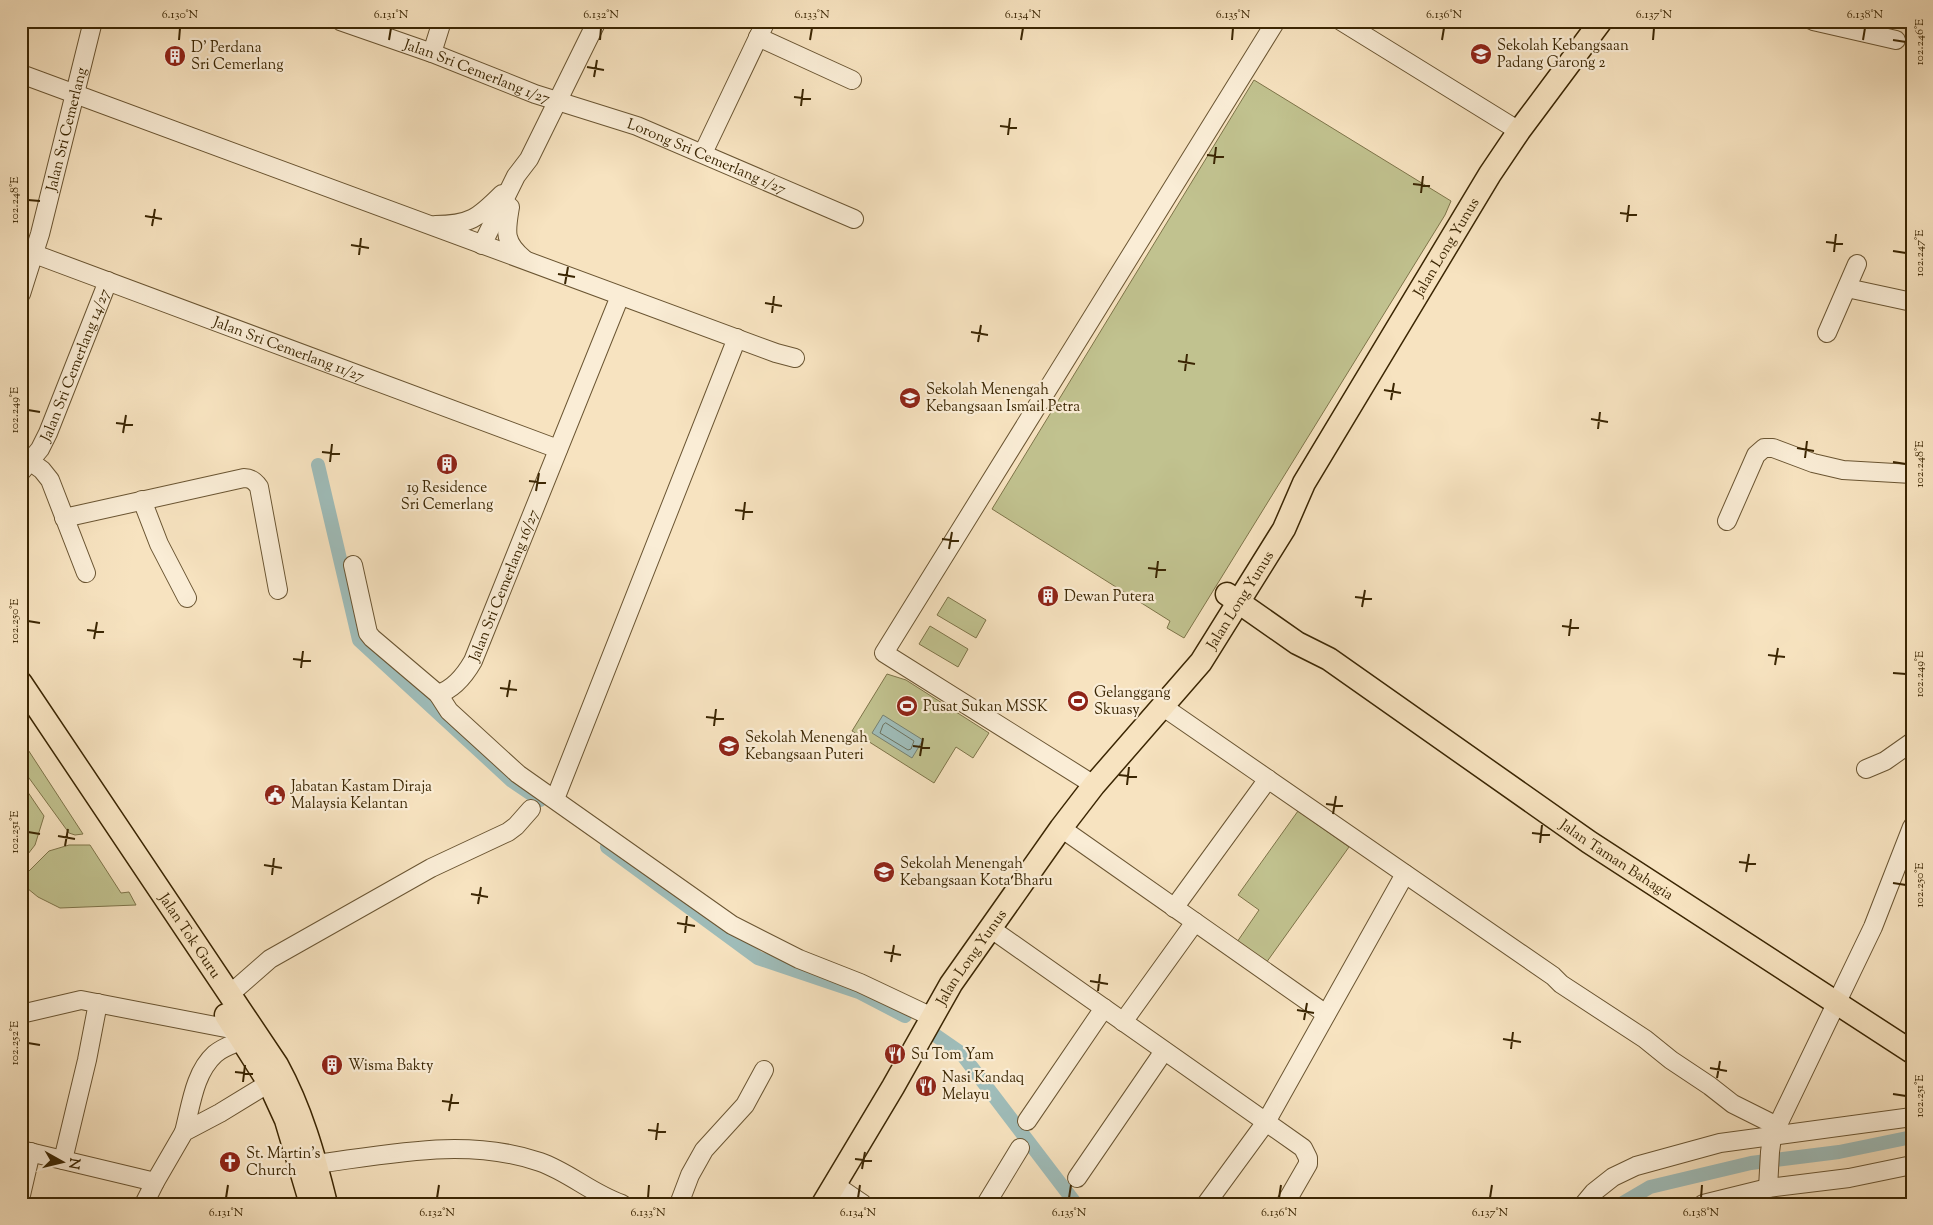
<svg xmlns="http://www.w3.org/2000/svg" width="1933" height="1225" font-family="'Sorts Mill Goudy',serif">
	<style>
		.green { fill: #c1c28f; stroke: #7e7449 }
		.water { fill: #9fbdba; stroke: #778171 }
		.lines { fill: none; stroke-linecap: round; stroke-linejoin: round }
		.shore { stroke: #6d725e; stroke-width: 1 }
		.canal { stroke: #9fbdba; stroke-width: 14 }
		.minor-casing { stroke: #6a5532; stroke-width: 20 }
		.major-casing { stroke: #3b2603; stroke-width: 25 }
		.minor { stroke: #faedd6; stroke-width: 18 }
		.major { stroke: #f7e3c0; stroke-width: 22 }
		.ticks { fill: none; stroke: #3b2603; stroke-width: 2 }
		.labels { text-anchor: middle; stroke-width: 4.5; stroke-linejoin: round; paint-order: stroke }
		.poi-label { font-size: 15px; fill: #3b2603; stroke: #faedd6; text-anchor: start }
		.street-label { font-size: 15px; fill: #3b2603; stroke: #faedd6 }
		.neatline { fill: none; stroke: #3b2603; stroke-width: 2 }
		.ticks-label { font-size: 12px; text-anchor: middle; fill: #3b2603 }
	</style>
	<rect width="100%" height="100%" fill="#f7e3c0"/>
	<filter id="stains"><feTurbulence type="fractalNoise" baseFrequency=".004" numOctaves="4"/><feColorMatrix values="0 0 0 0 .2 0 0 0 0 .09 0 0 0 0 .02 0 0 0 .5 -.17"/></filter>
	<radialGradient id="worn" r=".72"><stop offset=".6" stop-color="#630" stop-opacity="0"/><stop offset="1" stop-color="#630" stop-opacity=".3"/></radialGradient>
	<path class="green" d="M1254 80 1451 201 1445 215 1184 638 1167 628 1170 621 992 509Z
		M948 597 986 620 976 638 937 615Z
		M930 626 968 649 958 667 919 644Z
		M887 674 906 680 989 733 973 758 956 747 934 783 852 731Z
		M21 739 83 834 75 835 69 833 21 767Z
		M21 782 44 816 35 845 21 863Z
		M1298 811 1349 847 1266 963 1237 942 1259 910 1238 895Z
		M69 845H90L121 893 129 892 136 905 60 908 38 897 22 884 24 876 49 851Z"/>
	<path class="water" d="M883 715 923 740 912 758 872 733Z"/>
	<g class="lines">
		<path class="shore" d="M886 723 914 741 911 749 908 750 880 733 883 725Z"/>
		<path class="canal" d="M318 465 359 640 512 781 540 800
			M607 847 758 958 859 992 905 1016
			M935 1035 961 1053 1076 1204
			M1621 1204 1650 1187 1751 1163 1839 1152 1912 1137"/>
		<g class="minor-casing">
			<g id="minor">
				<path id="s1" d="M340 21 432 53 535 94 637 126 854 219"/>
				<path d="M1341 21 1519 131"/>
				<path d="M1813 21 1896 40"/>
				<path d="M758 37 852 80"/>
				<path d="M432 53 442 21"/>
				<path d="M21 74 776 353 795 358"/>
				<path d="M703 153 766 21"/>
				<path d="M510 207C506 231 503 242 524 259"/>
				<path d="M435 225C470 225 478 218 502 194"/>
				<path d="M482 245 516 176 529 159 597 21"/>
				<path id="s2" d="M21 249 558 449"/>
				<path d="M1847 288 1912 302"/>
				<path id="s3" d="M21 294 40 234 93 21"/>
				<path d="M1827 333 1857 264"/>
				<path d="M31 462 42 470 50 480 86 573"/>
				<path id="s4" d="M21 472 40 449 48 433 108 281"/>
				<path d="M142 500 159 544 187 598"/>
				<path d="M64 518 244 478C251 478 255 481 259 487L278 590"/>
				<path d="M1727 521 1756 455 1764 448H1773L1813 463 1843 470 1912 474"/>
				<path d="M353 565 368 633 372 638 438 694 449 711 518 774 732 925 799 959 860 983 932 1017"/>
				<path id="s5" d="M438 694C454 689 465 675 473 661L620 296"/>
				<path d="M1162 706 1553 976 1561 984 1645 1039 1671 1060 1710 1086 1733 1104 1777 1126"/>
				<path d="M1866 769 1885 761 1912 742"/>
				<path d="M1094 785 884 653 1276 21"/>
				<path d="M555 799 737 338"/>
				<path d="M1061 828 1326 1014"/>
				<path d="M1174 908 1268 779"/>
				<path d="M990 928 1303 1148 1308 1158V1164L1285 1204"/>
				<path d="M230 994 270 959 431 868 508 832 516 826 531 809"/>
				<path d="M21 1014 81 1000 236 1030"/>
				<path d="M1123 1022 1195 922"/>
				<path d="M1027 1121 1104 1008"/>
				<path d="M184 1132C191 1106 194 1073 215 1054 223 1047 234 1044 243 1040"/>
				<path d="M21 1150 155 1182"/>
				<path d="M63 1160 87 1060 98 1003"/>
				<path d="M316 1164C391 1154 467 1137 540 1162 569 1172 592 1194 622 1204"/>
				<path d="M1077 1178 1164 1051"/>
				<path d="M835 1185 863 1204"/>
				<path d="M1768 1188 1770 1152 1772 1137 1873 927 1912 827"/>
				<path d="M21 1195 31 1152"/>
				<path d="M144 1204 155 1182 184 1132 220 1113 269 1083"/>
				<path d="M679 1204 690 1175 704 1150 745 1105 764 1070"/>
				<path d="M986 1204 1020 1148"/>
				<path d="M1206 1204 1266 1122 1405 874"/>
				<path d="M1584 1204 1594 1192 1613 1177 1636 1166 1720 1143 1912 1117"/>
				<path d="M1703 1204 1768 1188 1849 1178 1912 1165"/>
			</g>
		</g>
		<g class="major-casing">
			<g id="major">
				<path id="s6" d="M1227 594 1297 643 1329 659 1589 842 1912 1052"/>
				<path id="s7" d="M21 683 277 1065C301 1109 314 1155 326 1204"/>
				<path d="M226 1015 269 1083 286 1120 311 1204"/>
				<path id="s8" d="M823 1204 893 1087 951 984 1061 828 1094 785 1201 662 1284 529 1304 483 1490 174 1519 131 1601 21"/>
			</g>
		</g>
		<use href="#minor" class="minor"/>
		<use href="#major" class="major"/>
	</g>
	<path class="ticks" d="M179 40 180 28M389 40 391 28M600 40 601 28M810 40 812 28M1021 40 1023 28M1232 40 1233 28M1442 40 1444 28M1653 40 1654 28M1863 40 1865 28M1893 40 1906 42M587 67 604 70M594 77 597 60M794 97 811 99M801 106 803 89M1000 126 1017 128M1008 135 1010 118M1207 155 1224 157M1214 164 1216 147M1413 184 1430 186M1421 193 1423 176M28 200 40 201M1620 213 1637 215M145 216 162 219M1627 222 1629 205M152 226 155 209M1826 242 1843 244M351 245 369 248M1893 251 1906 253M1834 252 1836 234M359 255 361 238M558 274 575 277M565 284 568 267M765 303 782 306M772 313 774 296M971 332 988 335M978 342 981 325M1178 361 1195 364M1185 371 1187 354M1384 390 1401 393M1391 400 1394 383M28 410 40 412M1591 419 1608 422M116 423 133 425M1598 429 1600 412M123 433 126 415M1797 448 1814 451M322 452 340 454M1805 458 1807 441M330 462 332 444M1893 462 1906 464M529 481 546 483M536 491 539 473M735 510 753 512M743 520 745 502M942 539 959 541M949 549 952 532M1148 568 1166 570M1156 578 1158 561M1355 597 1372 599M1362 607 1365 590M28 621 40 623M1562 626 1579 628M87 630 104 632M1569 636 1571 619M94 639 97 622M1768 655 1785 657M293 659 311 661M1775 665 1778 648M301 668 303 651M1893 673 1906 674M500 688 517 690M507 697 510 680M706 717 724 719M714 726 716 709M913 746 930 748M920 756 923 738M1119 775 1137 777M1127 785 1129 767M1326 804 1343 806M1333 814 1336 796M28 832 40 834M1532 833 1550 835M58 836 75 839M1540 843 1542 825M65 846 68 829M1739 862 1756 864M264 865 282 868M1746 872 1749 854M272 875 274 858M1893 883 1906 885M471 894 488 897M478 904 481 887M677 923 695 926M685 933 687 916M884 952 901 955M891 962 894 945M1090 981 1108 984M1098 991 1100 974M1297 1010 1314 1013M1304 1020 1307 1003M1503 1039 1521 1042M28 1043 40 1045M1511 1049 1513 1032M1710 1068 1727 1071M235 1072 253 1074M1717 1078 1720 1061M243 1082 245 1065M1893 1094 1906 1096M442 1101 459 1103M449 1111 452 1094M648 1130 666 1132M656 1140 658 1123M855 1159 872 1161M862 1169 865 1152M226 1198 228 1185M437 1198 439 1185M648 1198 649 1185M858 1198 860 1185M1069 1198 1071 1185M1279 1198 1281 1185M1490 1198 1492 1185M1701 1198 1702 1185"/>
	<defs>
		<g id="school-disc" transform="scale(1.125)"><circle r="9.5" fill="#8f2418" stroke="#faedd6"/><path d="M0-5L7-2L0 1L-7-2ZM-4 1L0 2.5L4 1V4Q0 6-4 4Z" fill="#fff"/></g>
		<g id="building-disc" transform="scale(1.125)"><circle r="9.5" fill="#8f2418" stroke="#faedd6"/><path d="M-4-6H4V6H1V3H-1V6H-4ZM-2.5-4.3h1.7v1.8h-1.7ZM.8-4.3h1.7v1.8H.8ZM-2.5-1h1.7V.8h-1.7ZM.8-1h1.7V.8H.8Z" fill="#fff"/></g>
		<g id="stadium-disc" transform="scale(1.125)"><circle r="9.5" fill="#8f2418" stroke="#faedd6"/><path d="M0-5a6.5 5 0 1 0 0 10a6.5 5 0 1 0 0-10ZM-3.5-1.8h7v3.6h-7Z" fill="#fff"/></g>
		<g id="civic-disc" transform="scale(1.125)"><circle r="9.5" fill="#8f2418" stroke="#faedd6"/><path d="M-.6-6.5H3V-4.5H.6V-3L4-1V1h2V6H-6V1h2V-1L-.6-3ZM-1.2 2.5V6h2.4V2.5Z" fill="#fff"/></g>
		<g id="restaurant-disc" transform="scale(1.125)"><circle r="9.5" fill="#8f2418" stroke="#faedd6"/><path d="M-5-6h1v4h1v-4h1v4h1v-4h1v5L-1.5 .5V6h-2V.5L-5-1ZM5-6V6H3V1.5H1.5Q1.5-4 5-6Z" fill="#fff"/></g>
		<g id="church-disc" transform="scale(1.125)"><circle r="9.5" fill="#8f2418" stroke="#faedd6"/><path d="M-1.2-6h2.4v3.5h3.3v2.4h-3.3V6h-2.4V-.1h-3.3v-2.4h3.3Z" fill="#fff"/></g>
	</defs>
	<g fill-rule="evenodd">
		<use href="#school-disc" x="1481" y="54"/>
		<use href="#building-disc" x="175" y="56"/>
		<use href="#school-disc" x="910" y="398"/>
		<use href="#building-disc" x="447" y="464"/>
		<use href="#building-disc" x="1048" y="596"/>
		<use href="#stadium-disc" x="1078" y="701"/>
		<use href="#stadium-disc" x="907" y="706"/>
		<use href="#school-disc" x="729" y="746"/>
		<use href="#civic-disc" x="275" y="795"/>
		<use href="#school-disc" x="884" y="872"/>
		<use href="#restaurant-disc" x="895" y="1054"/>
		<use href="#building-disc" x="332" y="1065"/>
		<use href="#restaurant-disc" x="926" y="1086"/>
		<use href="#church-disc" x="230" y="1162"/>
	</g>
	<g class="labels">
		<g class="poi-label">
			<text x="1497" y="50">Sekolah Kebangsaan<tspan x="1497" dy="17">Padang Garong 2</tspan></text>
			<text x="191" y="52">D' Perdana<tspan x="191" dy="17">Sri Cemerlang</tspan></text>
			<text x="926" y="394">Sekolah Menengah<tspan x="926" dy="17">Kebangsaan Ismail Petra</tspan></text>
			<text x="447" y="492" text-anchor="middle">19 Residence<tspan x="447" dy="17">Sri Cemerlang</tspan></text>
			<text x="1064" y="601">Dewan Putera</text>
			<text x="1094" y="697">Gelanggang<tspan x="1094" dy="17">Skuasy</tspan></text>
			<text x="923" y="711">Pusat Sukan MSSK</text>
			<text x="745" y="742">Sekolah Menengah<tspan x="745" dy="17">Kebangsaan Puteri</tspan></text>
			<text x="291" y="791">Jabatan Kastam Diraja<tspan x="291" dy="17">Malaysia Kelantan</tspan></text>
			<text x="900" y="868">Sekolah Menengah<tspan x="900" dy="17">Kebangsaan Kota Bharu</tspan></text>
			<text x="911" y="1059">Su Tom Yam</text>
			<text x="348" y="1070">Wisma Bakty</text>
			<text x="942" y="1082">Nasi Kandaq<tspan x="942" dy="17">Melayu</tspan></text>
			<text x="246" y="1158">St. Martin's<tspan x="246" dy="17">Church</tspan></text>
		</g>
		<g class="street-label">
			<text dy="5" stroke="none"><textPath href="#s1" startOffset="146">Jalan Sri Cemerlang 1/27</textPath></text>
			<text dy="5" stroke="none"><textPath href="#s3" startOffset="171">Jalan Sri Cemerlang</textPath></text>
			<text dy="5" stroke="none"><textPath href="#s1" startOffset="391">Lorong Sri Cemerlang 1/27</textPath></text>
			<text dy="5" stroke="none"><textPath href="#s8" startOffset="1145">Jalan Long Yunus</textPath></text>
			<text dy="5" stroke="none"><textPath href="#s2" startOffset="286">Jalan Sri Cemerlang 11/27</textPath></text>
			<text dy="5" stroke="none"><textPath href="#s4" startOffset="121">Jalan Sri Cemerlang 14/27</textPath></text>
			<text dy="5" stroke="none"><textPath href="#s5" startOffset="131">Jalan Sri Cemerlang 16/27</textPath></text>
			<text dy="5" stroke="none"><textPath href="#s8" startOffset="736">Jalan Long Yunus</textPath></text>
			<text dy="5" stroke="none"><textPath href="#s6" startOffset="472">Jalan Taman Bahagia</textPath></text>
			<text dy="5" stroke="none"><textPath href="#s7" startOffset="304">Jalan Tok Guru</textPath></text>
			<text dy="5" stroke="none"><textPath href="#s8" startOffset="288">Jalan Long Yunus</textPath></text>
		</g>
	</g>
	<rect width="1933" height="1225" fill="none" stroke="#f7e3c0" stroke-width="55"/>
	<g transform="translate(62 1162) rotate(98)" stroke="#faedd6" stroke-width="4" paint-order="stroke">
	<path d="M0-4L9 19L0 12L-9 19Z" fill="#3b2603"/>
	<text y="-8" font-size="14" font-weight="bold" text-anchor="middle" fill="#3b2603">N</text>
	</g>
	<rect x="28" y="28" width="1878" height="1170" class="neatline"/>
	<g class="ticks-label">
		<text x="180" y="18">6.130°N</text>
		<text x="391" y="18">6.131°N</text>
		<text x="601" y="18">6.132°N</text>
		<text x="812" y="18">6.133°N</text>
		<text x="1023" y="18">6.134°N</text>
		<text x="1233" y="18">6.135°N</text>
		<text x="1444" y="18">6.136°N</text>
		<text x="1654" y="18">6.137°N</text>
		<text x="1865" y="18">6.138°N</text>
		<text transform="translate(1919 42) rotate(-90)" y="4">102.246°E</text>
		<text transform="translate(14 200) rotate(-90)" y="4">102.248°E</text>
		<text transform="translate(1919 253) rotate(-90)" y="4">102.247°E</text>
		<text transform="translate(14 410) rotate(-90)" y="4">102.249°E</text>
		<text transform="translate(1919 464) rotate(-90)" y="4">102.248°E</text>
		<text transform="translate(14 621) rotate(-90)" y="4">102.250°E</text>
		<text transform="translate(1919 674) rotate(-90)" y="4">102.249°E</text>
		<text transform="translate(14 832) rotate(-90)" y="4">102.251°E</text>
		<text transform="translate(1919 885) rotate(-90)" y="4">102.250°E</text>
		<text transform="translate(14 1043) rotate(-90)" y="4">102.252°E</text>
		<text transform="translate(1919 1096) rotate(-90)" y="4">102.251°E</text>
		<text x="226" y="1216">6.131°N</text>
		<text x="437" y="1216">6.132°N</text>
		<text x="648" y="1216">6.133°N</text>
		<text x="858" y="1216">6.134°N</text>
		<text x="1069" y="1216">6.135°N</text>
		<text x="1279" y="1216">6.136°N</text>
		<text x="1490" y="1216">6.137°N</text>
		<text x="1701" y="1216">6.138°N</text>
	</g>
	<rect width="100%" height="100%" filter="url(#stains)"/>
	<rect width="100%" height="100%" fill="url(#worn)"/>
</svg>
